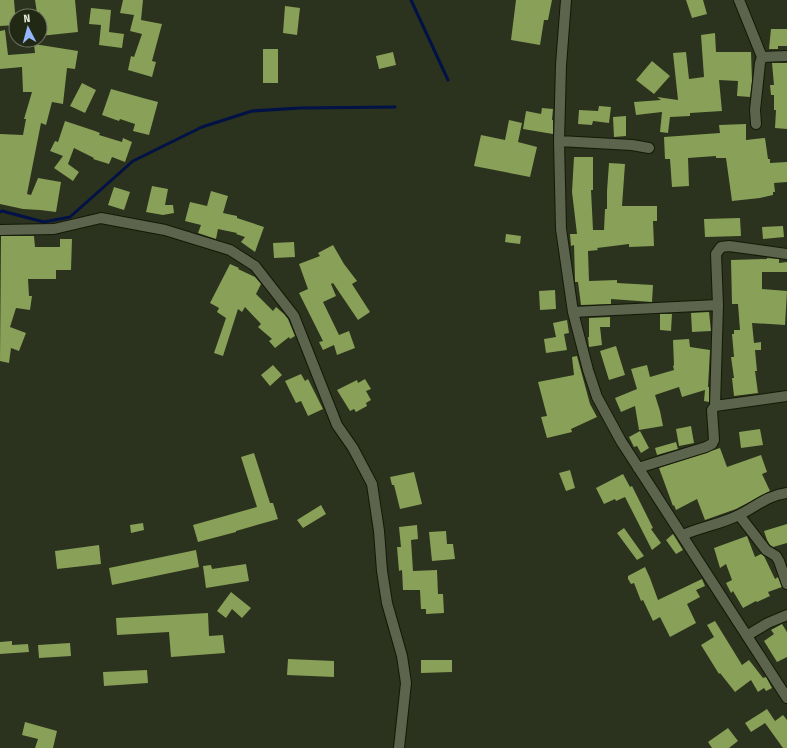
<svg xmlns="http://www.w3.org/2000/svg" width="787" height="748" font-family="'Fira Sans Condensed',sans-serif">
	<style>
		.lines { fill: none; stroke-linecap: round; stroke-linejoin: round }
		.stream { stroke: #021146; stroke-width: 3 }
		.building { fill: #89a058 }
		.minor-casing { stroke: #131906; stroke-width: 12 }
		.minor { stroke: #5c644d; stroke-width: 10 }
	</style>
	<rect width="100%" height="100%" fill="#2b321d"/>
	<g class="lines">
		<path class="stream" d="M411 0 448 80
			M0 212 2 211 44 222 70 217 133 161 202 127 252 111 300 108 395 107"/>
	</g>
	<path class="building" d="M0 0H14L16 25 0 26Z
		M35 0H75L78 32 40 36V12L37 13Z
		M123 0H143L141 20 162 24 152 61 156 62 152 77 128 70 131 56 134 57 142 34 130 31 134 15 120 13Z
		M516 0H552L548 20H544L540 45 511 40Z
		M686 0H703L707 14 692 18Z
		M285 6 300 8 297 35 283 33Z
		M91 8 111 10 109 32 124 34 122 48 99 45 101 25 89 24Z
		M771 29H787V46H778V49H769Z
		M5 30 8 55 35 53 34 44 78 51 75 69 67 68 63 104 52 102 46 125 41 123 27 194 31 195 38 178 61 182 56 212 40 210 23 209 0 204V134L23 135 26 119H24L32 92H23L22 67 0 69V31Z
		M715 33 716 52H751L752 81 750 97 737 96 738 81 719 80 722 111 690 113V116L670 117 668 133 660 132 662 112 636 115 634 102 661 100 657 97 678 100 673 53 686 52 689 79 704 77 701 35Z
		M263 49H278V83H263Z
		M393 52 396 65 379 69 376 56Z
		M652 61 670 76 654 94 636 80Z
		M772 63H787V129L775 128 776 110H774V95H771L770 85H774Z
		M82 83 96 90 85 113 70 106Z
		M111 89 143 98 158 102 149 135 133 131 135 124 120 119 119 121 102 115Z
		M599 106 611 107 609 123 593 121 592 125 578 124 579 110 598 111Z
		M542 108 553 109 552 120H553V134L523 129 526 111 541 114Z
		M626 116V136L614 137 613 117Z
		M509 120 522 123 518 142 537 147 530 177 474 166 481 135 505 140Z
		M65 121 95 131 100 133 99 135 122 142 123 138 132 142 125 162 112 157 109 164 93 159 94 158 74 148 68 164 79 172 73 181 54 168 63 156 50 151 55 141 58 142Z
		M746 124V140L765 138 768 159H770V163L787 162V182L774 183 775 192H773V195L760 198 732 201 726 158H716V156L688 158 689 186 672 187 670 159H665L664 137 720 133 719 125Z
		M574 157H593V190H591L593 230H604L605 209H607V191L609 163 625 164 622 206H657V221H653L654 246 629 247V244L597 248 598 250 588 251 589 281 617 280V283L653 285 652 302 611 299V304L581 305 578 282H575V280L574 245 571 246 570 234H577L572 192Z
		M152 186 168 189 165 205H173L174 213 163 215 146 212Z
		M114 187 130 192 124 210 108 205Z
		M211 191 228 196 223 213 237 216V218L264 227 255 252 241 242 245 237 236 234 237 233 218 229 216 239 198 233 201 225 185 221 190 202 207 206Z
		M740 218 741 236 705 237 704 219Z
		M783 226 784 237 763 239 762 227Z
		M506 234 521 236 520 244 505 242Z
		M1 236H34L35 247H60V239H72L71 270H56V279H28L29 296H32L30 310 16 308 10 327 26 333 19 351 11 348 9 363 0 361Z
		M294 242 295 257 274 258 273 243Z
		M333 245 344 264 357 281 352 284 370 312 358 320 333 283 331 284 336 296 323 302 339 335 349 331 355 348 337 355 334 345 323 350 319 342 323 341 299 293 308 289 299 264 320 256 318 253Z
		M767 258 779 259V263L787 262V272H762V289L787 291 785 325 752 323 754 343 761 342V350H755L757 371H755L758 393 734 396 732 378H734L731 357H734L732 334H734V330H740L738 304H732L731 260 767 259Z
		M230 264 239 268 238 269 255 277 261 284 256 294 273 311 276 307 284 314 288 319 295 336 290 339 289 337 275 348 269 341 272 339 258 327 261 324 245 307 242 312 238 309 223 356 214 353 226 318 217 312 219 308 210 303Z
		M555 290 556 309 540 310 539 291Z
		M709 312 711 331 692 332 691 313Z
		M660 314H672L671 331 660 330Z
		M610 317V327H600L602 345 589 347 588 337H589V318Z
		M567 320 569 333 564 334 567 350 546 353 544 339 556 337 553 323Z
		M689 339 690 347 710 350 708 387H709V402L704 401 705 390 682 397 679 387 655 395 660 411 663 426 639 430 635 406 621 412 615 398 637 389 631 369 647 365 650 377 674 370 673 366 674 365 673 340Z
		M616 346 625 375 609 380 600 351Z
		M577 356 590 404 597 417 571 429 572 432 547 438 541 417 547 416 538 382 574 375 572 357Z
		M273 365 282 375 270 386 261 375Z
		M301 374 305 381 308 379 323 409 308 416 301 401 296 403 285 381Z
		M365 379 371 389 366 391 371 400 366 403 367 406 356 412 354 409 350 411 337 390 357 380 358 383Z
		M691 426 694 443 679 446 676 429Z
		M760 429 763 445 741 448 739 432Z
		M640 431 649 448 641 453 637 446 634 447 629 437Z
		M676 442 678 449 657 455 655 448Z
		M720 448 727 467 761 455 767 472 762 474 770 491 736 509 705 520 697 499 676 510 674 505 673 506 659 468Z
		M254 453 270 503H273L278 519 236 531V532L198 542 193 525 257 507 241 457Z
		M570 470 575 488 566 491 559 473Z
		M414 472 422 504 400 509 394 485H392L390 477Z
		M623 474 630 487 632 486 653 528 651 529 661 543 652 550 625 497 616 501 615 499 604 504 596 488Z
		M321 505 326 514 303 528 297 520Z
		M143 523 144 530 131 533 130 525Z
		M787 524V543L773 547 770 545 767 540 764 531Z
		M417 525 418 539 411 540 413 571 437 570 438 594H443L444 613 426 614V609H421L420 590H403L402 570 399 571 397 547H401L399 527Z
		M624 528 644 556 637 560 617 533Z
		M446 531 447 544H453L455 559 432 561 429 532Z
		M673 534 683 550 676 554 666 540Z
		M747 536 755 557 761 554 764 556 775 579 778 577 782 587 768 592 770 596 757 602 756 601 743 608 733 591 731 593 726 583 732 580 726 564 720 568 714 548Z
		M99 545 101 564 57 569 55 551Z
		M196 550 199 567 112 585 109 568Z
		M246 564 249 581 206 588 203 566 211 565 212 569Z
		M645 567 650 578 658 600 702 579 705 586 696 590 700 597 687 604 696 623 670 637 660 617 653 621 643 600 641 601 634 583 631 584 628 579V576Z
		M231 592 251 608 242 618 232 609 226 618 217 611Z
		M208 613 209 636 223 635 225 653 171 657 169 632 117 635 116 618Z
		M715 621 742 665 749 660 763 678 766 677 772 688 766 691 764 688 758 692 751 680 735 692 720 673 719 674 701 645 714 637 707 625Z
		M782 624 787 632V657L777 662 764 641 774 634 771 630Z
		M12 641V645L28 644 29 652 0 654V642Z
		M70 643 71 656 39 658 38 645Z
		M288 659 334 661V677L287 675Z
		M421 660H452V672L421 673Z
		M147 670 148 683 104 686 103 672Z
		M767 709 775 721 783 715 787 720V748H783L765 723 751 732 745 723Z
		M25 722 57 731 53 748H35L38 739 22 735Z
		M728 728 738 741 729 748H712L708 742Z"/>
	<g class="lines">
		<g class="minor-casing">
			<path id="minor" d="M566 0 561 65 559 141 561 229 573 312 588 370 597 397 621 441 787 698
				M739 0 762 57 760 63 755 110 756 124
				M762 57 787 56
				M559 141 632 145 649 148
				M0 230 54 229 101 218 165 230 230 250 255 266 294 316 337 425 353 448 372 484 379 531 382 571 387 603 402 656 406 683 399 748
				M573 312 718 305
				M715 406 787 396
				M638 468 706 447 712 444 714 440 712 410 715 406 718 305 716 254 721 247 729 246 787 254
				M739 515 766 550 776 556 779 561 787 584
				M683 535C701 527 721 524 739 515 757 506 766 496 787 493
				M748 635 768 623 787 615"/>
		</g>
		<use href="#minor" class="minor"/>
	</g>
	<g transform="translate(28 28) rotate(354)"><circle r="19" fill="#212814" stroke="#6f7564"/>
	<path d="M0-3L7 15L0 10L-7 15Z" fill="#95b6fd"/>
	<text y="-6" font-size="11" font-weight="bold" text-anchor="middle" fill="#e4e9dc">N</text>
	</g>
</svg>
